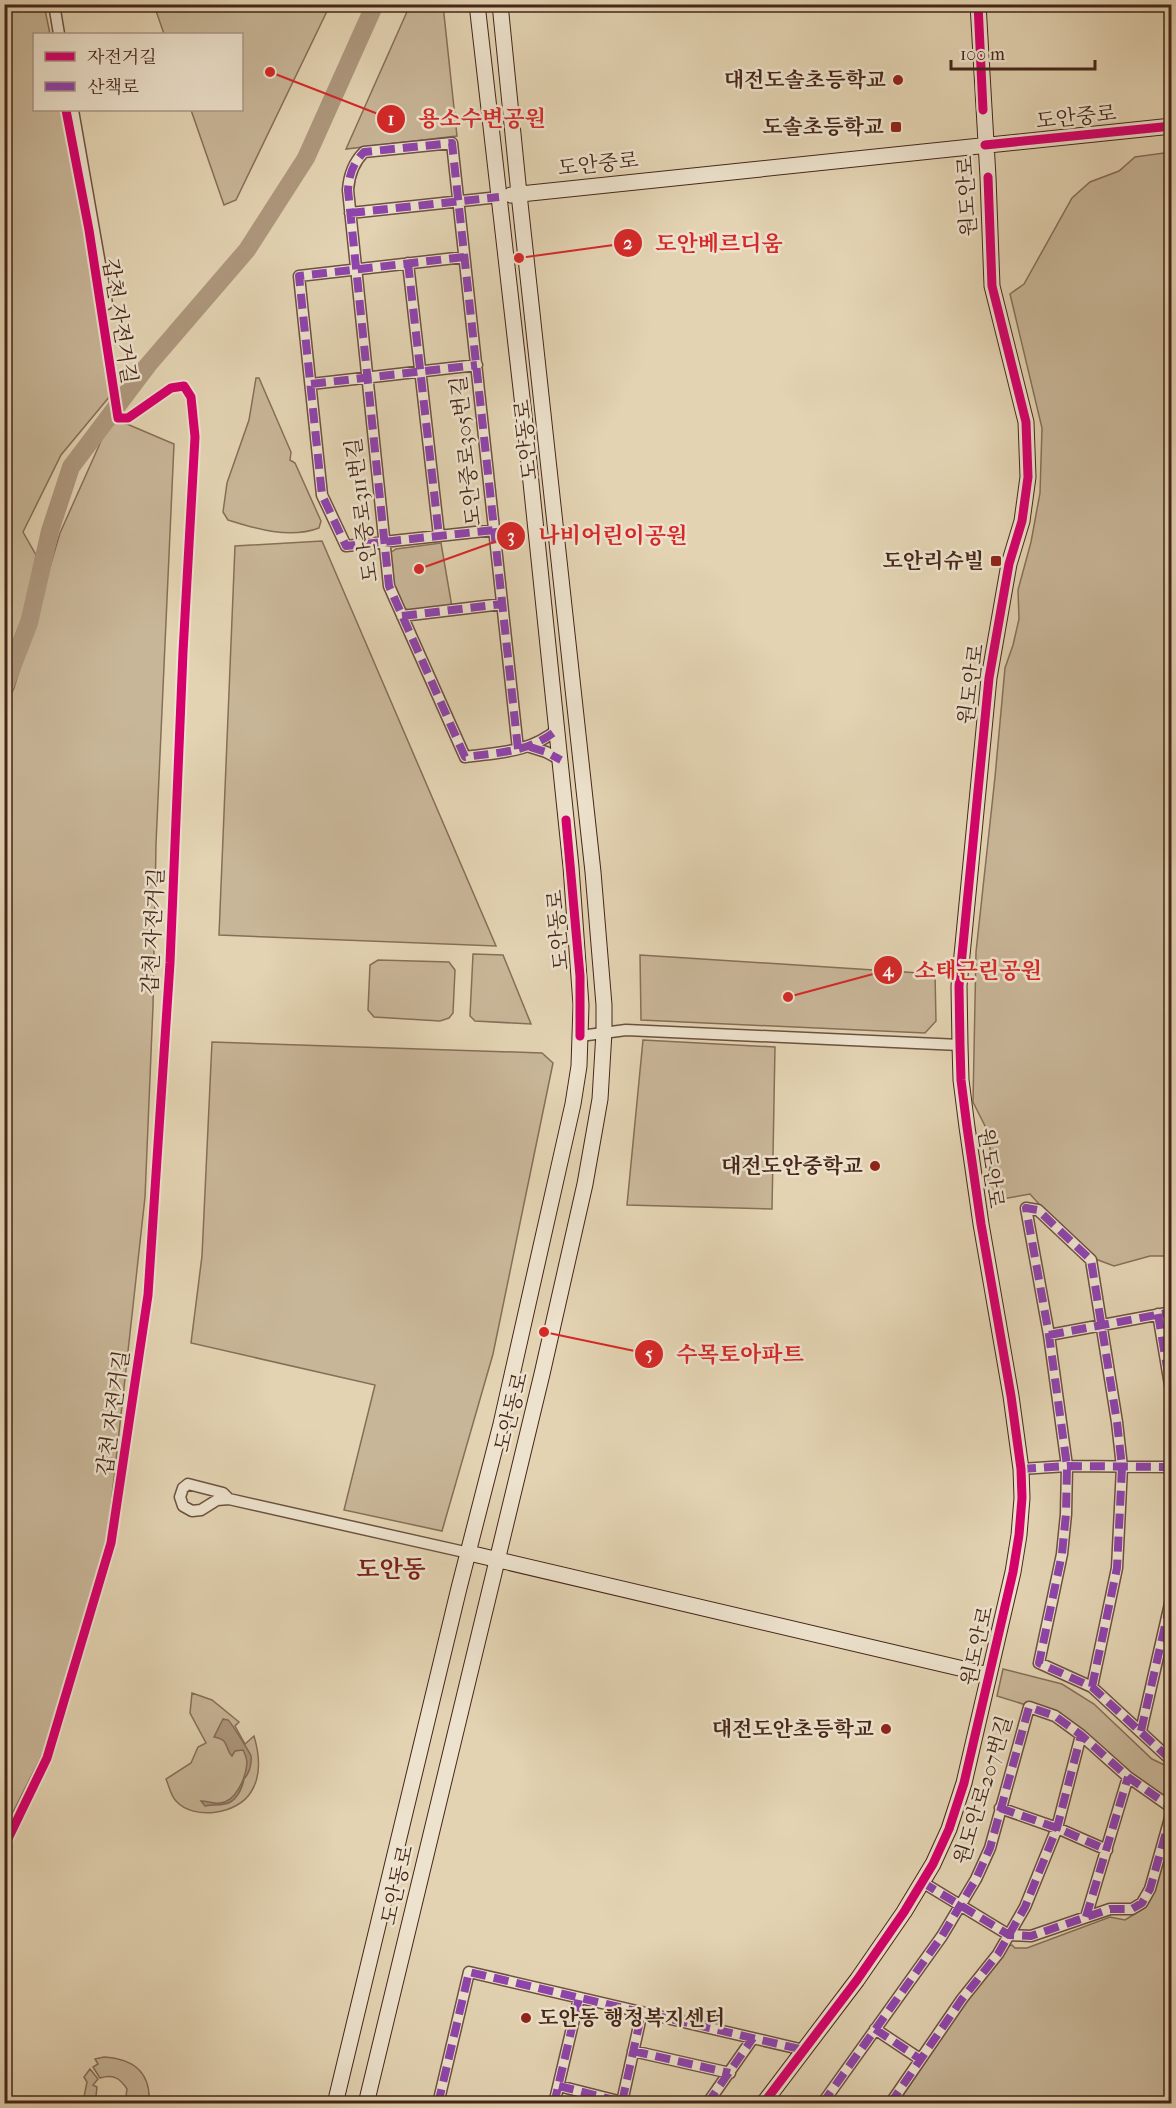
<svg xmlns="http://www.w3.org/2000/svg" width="1176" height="2108" font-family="'IM FELL French Canon','Noto Serif KR',serif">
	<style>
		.green { fill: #c8b698; stroke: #876e58; stroke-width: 1.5 }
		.water { fill: #ae987e; stroke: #846a56; stroke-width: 1.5 }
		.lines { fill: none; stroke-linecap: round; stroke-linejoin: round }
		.river { stroke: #ae987e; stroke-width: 18 }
		.street-casing { stroke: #6d513f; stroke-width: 13 }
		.secondary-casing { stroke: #462619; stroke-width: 17 }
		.street { stroke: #ede2cd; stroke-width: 10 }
		.secondary { stroke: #ede2cd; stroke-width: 15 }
		.quiet { stroke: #8e44ad; stroke-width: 8; stroke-dasharray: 15 8; stroke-linecap: butt }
		.cycleway-casing { stroke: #ede2cd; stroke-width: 13 }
		.cycleway { stroke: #d6006c; stroke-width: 9 }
		.poi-dot { fill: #8f2418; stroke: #ede2cd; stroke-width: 2 }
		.labels { text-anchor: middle; stroke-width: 5; stroke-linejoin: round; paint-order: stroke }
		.poi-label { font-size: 21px; font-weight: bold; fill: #462619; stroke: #ede2cd; text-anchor: end }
		.street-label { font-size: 21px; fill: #462619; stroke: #ede2cd }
		.quarter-label { font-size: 24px; font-weight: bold; fill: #7a1f14; stroke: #ede2cd }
		.leader { fill: none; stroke: #d62828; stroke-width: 2 }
		.callout-dot { fill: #d62828; stroke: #ede2cd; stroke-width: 2 }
		.mark-label { font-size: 18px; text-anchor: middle; font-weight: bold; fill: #fff }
		.callout-label { font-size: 22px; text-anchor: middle; font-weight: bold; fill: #d62828; stroke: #ede2cd; stroke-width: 5; stroke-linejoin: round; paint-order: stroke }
	</style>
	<rect width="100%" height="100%" fill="#e3d3b2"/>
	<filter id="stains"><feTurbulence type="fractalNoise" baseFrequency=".00333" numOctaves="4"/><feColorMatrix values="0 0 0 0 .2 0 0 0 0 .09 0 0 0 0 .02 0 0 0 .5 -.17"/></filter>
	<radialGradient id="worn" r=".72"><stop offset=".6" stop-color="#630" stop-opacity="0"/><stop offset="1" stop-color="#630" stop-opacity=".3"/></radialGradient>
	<path class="green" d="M5 4 44 5 50 34H34V110H64L86 226 110 396 61 455 23 532 36 555 30 599 5 661Z
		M154 5H330L236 200 224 205 191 110H242V34H164Z
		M410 5H443L457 136 346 149Z
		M1171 152V1268L1165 1256H1150L1114 1266 1098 1260 1064 1232 1030 1194 991 1201 987 1179 992 1159 986 1128 973 1102 976 952 995 777 1005 668 1013 645 1019 619 1018 590 1031 542 1040 493 1042 428 1010 294 1024 284 1072 198 1090 182 1119 171 1135 157Z
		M256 378H259L291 452 290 460 295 463 321 521 319 528C290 539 256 529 228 520L223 512 227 483 249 420Z
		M110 421 127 424 174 444 156 844 153 1006 145 1197 107 1542 43 1753 5 1828 4 1167 11 1131 4 1078 5 707 14 688 60 533Z
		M322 541 496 946 219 935 235 546Z
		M441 543 452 607 409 611C392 602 392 570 390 553L396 549Z
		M473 954 503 955 531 1024 475 1021 470 1016Z
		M640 955 935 974 936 1021 925 1033 641 1020Z
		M378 960 449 962 455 970 453 1013 449 1018 440 1021 374 1017 368 1010 370 965Z
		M643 1040 775 1047 772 1209 627 1205Z
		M212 1042 542 1053 553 1063 493 1354 442 1531 344 1510 375 1385 191 1343 202 1256Z
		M1003 1669 1062 1684 1094 1704 1152 1759 1171 1768V1806L1055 1714 997 1696Z
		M192 1693 212 1700 239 1722 235 1726 245 1744 254 1736C259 1753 262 1775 251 1792 238 1814 194 1821 176 1801 171 1796 169 1786 166 1779L191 1763 198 1747 206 1743 190 1713Z
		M1171 1811V2103L897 2104 1003 1947 1012 1945 1015 1948H1027L1110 1917 1125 1920 1146 1907Z
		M104 2057C134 2059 151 2072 149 2103H125L127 2089C120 2078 113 2074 100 2078L93 2067 98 2064 95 2059Z
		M90 2069 98 2079 93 2085 97 2087 96 2096 98 2103H86L84 2097 87 2082 84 2077Z"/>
	<path class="water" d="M5 1078 11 1131 5 1167H4Z
		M223 1719C225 1720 226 1719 228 1720 231 1722 250 1753 251 1756 252 1764 249 1774 244 1779 242 1789 236 1802 225 1804 218 1806 212 1804 205 1806L201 1801C208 1801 214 1804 220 1803 236 1802 246 1777 247 1763 247 1758 245 1754 243 1750L235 1751 232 1756 231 1755C224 1745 229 1740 214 1737Z"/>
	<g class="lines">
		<path class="river" d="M4 688 29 623 50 531 71 467 148 365 247 250 306 158 375 4"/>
		<g class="street-casing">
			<path id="street" d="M54 4 59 34
				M73 110 107 304
				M350 213 499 197
				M464 257 299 276 322 495 346 546 494 530
				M408 263 439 536
				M311 384 477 365
				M402 616 502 604
				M530 747 546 752 561 760
				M518 749 452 143 364 152C353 163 349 175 348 190L389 586 465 757C500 752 529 753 558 729
				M580 1036 626 1030 960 1045
				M1158 1314 1172 1397
				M1049 1335 1172 1312
				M1021 1469 1067 1466 1172 1467
				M229 1499 223 1493 188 1484 183 1488 180 1497 183 1506 192 1511 201 1510 217 1500 229 1499 469 1553
				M1092 1687 1117 1568 1122 1467 1117 1422 1091 1260 1038 1210 1026 1208 1049 1335 1067 1466 1066 1514 1062 1554 1039 1663 1092 1687 1172 1761
				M1141 1731 1172 1595
				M1000 1808 1057 1828 1107 1850
				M922 1882 1009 1935 1031 1936 1110 1909H1132L1142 1903 1150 1889 1172 1811
				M1086 1917 1128 1777
				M875 2029 920 2059
				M633 2051 730 2073
				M559 2086 630 2104
				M622 2102 642 2012
				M438 2104 469 1972 804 2050
				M554 2104 579 1998
				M707 2104 753 2038
				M822 2104 942 1936 976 1879 990 1848 1029 1707 1055 1716 1081 1735 1128 1777 1172 1808
				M890 2104 962 1999 998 1954 1025 1907 1057 1828 1081 1735"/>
		</g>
		<g class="secondary-casing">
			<path id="secondary" d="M511 195 1172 126
				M469 1553 989 1675
				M335 2104 459 1588 501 1424 573 1104 579 1066 581 1005 571 867 524 415 477 4
				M366 2104 542 1374 585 1184 600 1099 604 1032V1005L593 872 519 194 500 4
				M763 2104 857 1980 904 1912 933 1864 949 1829 964 1783 1013 1572 1019 1535 1022 1498 1021 1469 1011 1396 981 1224 967 1127 961 1080 960 1045 959 986 989 678 1009 564 1022 521 1028 477 1026 422 992 286 988 177 978 4"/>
		</g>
		<use href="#street" class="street"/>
		<use href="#secondary" class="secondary"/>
		<path class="quiet" d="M350 213 499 197
			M464 257 299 276 322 495 346 546 494 530
			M408 263 439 536
			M311 384 477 365
			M402 616 502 604
			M530 747 546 752 561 760
			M518 749 452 143 364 152C353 163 349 175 348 190L389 586 465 757C500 752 529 753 558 729
			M1158 1314 1172 1397
			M1049 1335 1172 1312
			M1021 1469 1067 1466 1172 1467
			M1092 1687 1117 1568 1122 1467 1117 1422 1091 1260 1038 1210 1026 1208 1049 1335 1067 1466 1066 1514 1062 1554 1039 1663 1092 1687 1172 1761
			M1141 1731 1172 1595
			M1000 1808 1057 1828 1107 1850
			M922 1882 1009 1935 1031 1936 1110 1909H1132L1142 1903 1150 1889 1172 1811
			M1086 1917 1128 1777
			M875 2029 920 2059
			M633 2051 730 2073
			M559 2086 630 2104
			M622 2102 642 2012
			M438 2104 469 1972 804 2050
			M554 2104 579 1998
			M707 2104 753 2038
			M822 2104 942 1936 976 1879 990 1848 1029 1707 1055 1716 1081 1735 1128 1777 1172 1808
			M890 2104 962 1999 998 1954 1025 1907 1057 1828 1081 1735"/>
		<g class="cycleway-casing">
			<path id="cycleway" d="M978 4 983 110
				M985 145 1172 126
				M566 820 580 976V1036
				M4 1847 47 1758 111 1543 148 1295 170 963 183 652 195 437 191 397 184 386 171 388 128 418H118L89 230 66 110
				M763 2104 857 1980 904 1912 933 1864 949 1829 964 1783 1013 1572 1019 1535 1022 1498 1021 1469 1011 1396 981 1224 967 1127 961 1080 960 1045 959 986 989 678 1009 564 1022 521 1028 477 1026 422 992 286 988 177"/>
		</g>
		<use href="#cycleway" class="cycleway"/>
	</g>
	<g class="poi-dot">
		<circle cx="898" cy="80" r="6"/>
		<rect x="890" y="121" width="12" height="12" rx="3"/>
		<rect x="990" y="555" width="12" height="12" rx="3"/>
		<circle cx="875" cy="1166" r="6"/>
		<circle cx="886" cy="1729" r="6"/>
		<circle cx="526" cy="2018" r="6"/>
	</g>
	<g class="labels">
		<g class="poi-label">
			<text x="886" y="87">대전도솔초등학교</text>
			<text x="884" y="134">도솔초등학교</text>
			<text x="984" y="568">도안리슈빌</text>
			<text x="863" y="1173">대전도안중학교</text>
			<text x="874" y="1736">대전도안초등학교</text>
			<text x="538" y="2025" text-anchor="start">도안동 행정복지센터</text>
		</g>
		<g class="street-label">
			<text transform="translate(1076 117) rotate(-6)" y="7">도안중로</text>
			<text transform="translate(598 164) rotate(-6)" y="7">도안중로</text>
			<text transform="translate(967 196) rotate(-93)" y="7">원도안로</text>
			<text transform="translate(120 321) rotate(81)" y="7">갑천 자전거길</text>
			<text transform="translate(526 440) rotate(-96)" y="7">도안동로</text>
			<text transform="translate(466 451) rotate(-96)" y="7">도안중로305번길</text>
			<text transform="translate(362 510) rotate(-97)" y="7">도안중로311번길</text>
			<text transform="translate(971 684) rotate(-82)" y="7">원도안로</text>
			<text transform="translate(558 930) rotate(-95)" y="7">도안동로</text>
			<text transform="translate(153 931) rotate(-87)" y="7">갑천 자전거길</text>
			<text transform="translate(991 1168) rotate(82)" y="7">원도안로</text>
			<text transform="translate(511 1412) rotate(-76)" y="7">도안동로</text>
			<text transform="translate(113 1413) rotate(-82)" y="7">갑천 자전거길</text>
			<text transform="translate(977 1646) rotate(-77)" y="7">원도안로</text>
			<text transform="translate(983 1790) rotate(-73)" y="7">원도안로207번길</text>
			<text transform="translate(397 1885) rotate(-77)" y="7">도안동로</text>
		</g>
		<g class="quarter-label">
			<text x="391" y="1577">도안동</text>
		</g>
	</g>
	<path class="leader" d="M270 72L391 119M519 258L628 243M419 569L511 536M788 997L888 970M544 1332L649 1354"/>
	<g class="callout-dot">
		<circle cx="270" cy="72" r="6"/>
		<circle cx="519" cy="258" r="6"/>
		<circle cx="419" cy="569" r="6"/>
		<circle cx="788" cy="997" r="6"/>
		<circle cx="544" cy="1332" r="6"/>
		<circle cx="391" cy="119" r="15"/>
		<circle cx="628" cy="243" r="15"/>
		<circle cx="511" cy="536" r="15"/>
		<circle cx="888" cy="970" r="15"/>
		<circle cx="649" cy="1354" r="15"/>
	</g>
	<g class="mark-label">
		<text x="391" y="125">1</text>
		<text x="628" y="249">2</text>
		<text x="511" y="542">3</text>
		<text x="888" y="976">4</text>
		<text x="649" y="1360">5</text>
	</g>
	<g class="callout-label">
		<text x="482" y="126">용소수변공원</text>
		<text x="719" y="251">도안베르디움</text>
		<text x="613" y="543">나비어린이공원</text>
		<text x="978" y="978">소태근린공원</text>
		<text x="740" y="1362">수목토아파트</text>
	</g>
	<rect width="1176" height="2108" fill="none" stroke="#e3d3b2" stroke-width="24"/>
	<rect x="6" y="6" width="1164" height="2096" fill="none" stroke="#462619" stroke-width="3"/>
	<rect x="12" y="12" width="1152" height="2084" fill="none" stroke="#462619" stroke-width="1.5"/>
	<rect x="33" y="33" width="210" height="78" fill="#ede2cd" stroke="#aa9785" stroke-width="1.5"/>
	<rect x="45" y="52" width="30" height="9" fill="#d6006c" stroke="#aa9785" stroke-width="1.5"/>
	<text x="87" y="63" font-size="18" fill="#462619">자전거길</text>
	<rect x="45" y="82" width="30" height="9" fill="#8e44ad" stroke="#aa9785" stroke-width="1.5"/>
	<text x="87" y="93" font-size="18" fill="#462619">산책로</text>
	<path d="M951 60v9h144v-9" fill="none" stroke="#462619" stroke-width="3"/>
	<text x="960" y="60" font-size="18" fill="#462619" stroke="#ede2cd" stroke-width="4.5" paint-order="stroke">100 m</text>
	<rect width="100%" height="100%" filter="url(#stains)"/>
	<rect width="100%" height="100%" fill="url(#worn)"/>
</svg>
